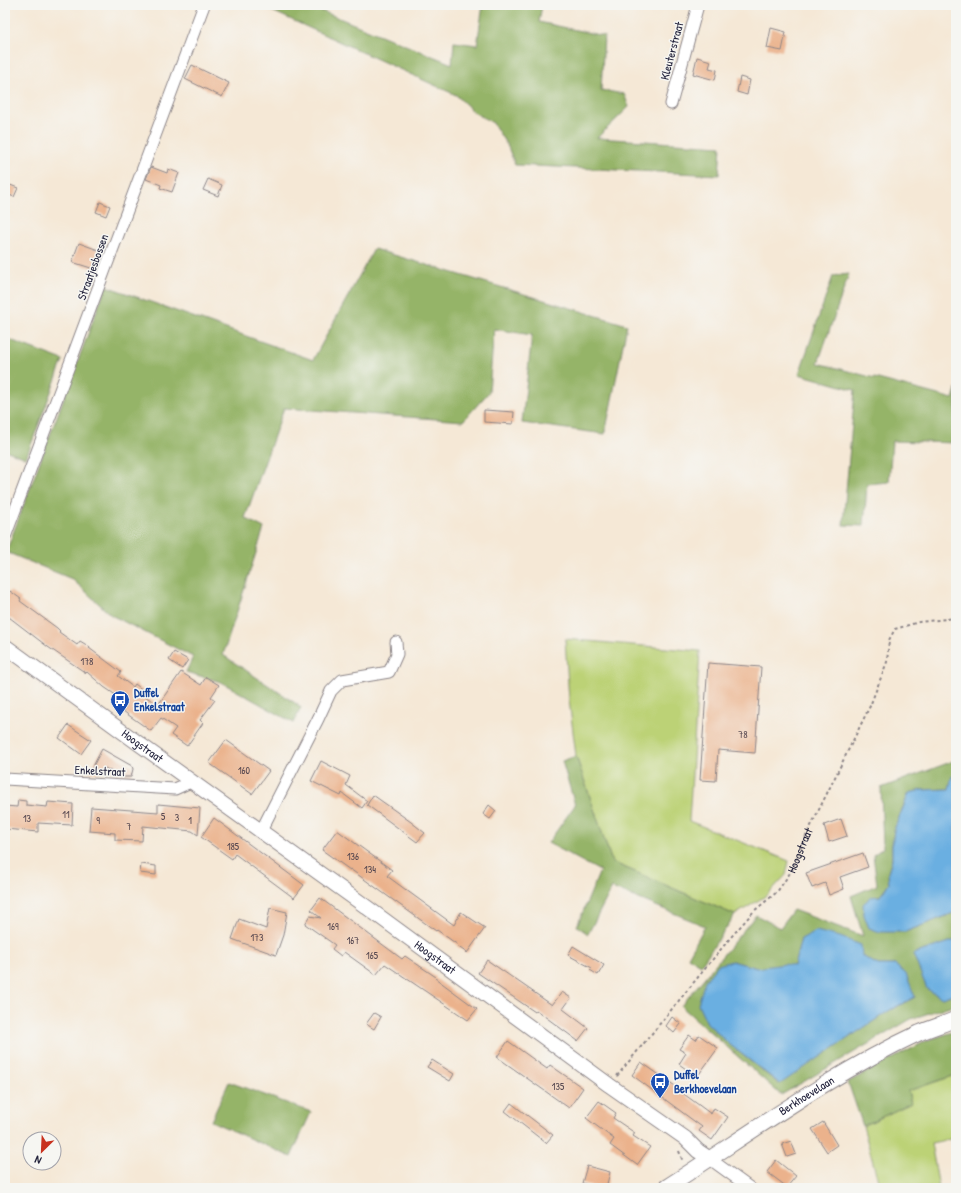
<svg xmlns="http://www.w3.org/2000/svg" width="961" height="1193" font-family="'Patrick Hand',sans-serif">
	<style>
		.green { fill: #bcd276; stroke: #6f7a58 }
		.forest { fill: #95b467; stroke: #5c6b51; fill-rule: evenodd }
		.water { fill: #6bafe1; stroke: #46688e }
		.building { fill: #ebb28c }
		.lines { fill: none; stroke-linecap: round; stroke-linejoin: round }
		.minor-casing { stroke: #8c8588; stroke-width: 13 }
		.tertiary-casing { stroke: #8c8588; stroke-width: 16 }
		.secondary-casing { stroke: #8c8588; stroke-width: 17 }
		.path { stroke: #8c8588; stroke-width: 2; stroke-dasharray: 3 3; stroke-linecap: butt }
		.minor { stroke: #fff; stroke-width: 11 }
		.tertiary { stroke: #fff; stroke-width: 14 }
		.secondary { stroke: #fff; stroke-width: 15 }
		.labels { text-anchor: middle; stroke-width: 3; stroke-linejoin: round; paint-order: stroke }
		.number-label { font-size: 10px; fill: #54464f }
		.street-label { font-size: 12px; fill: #22223b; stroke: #f6f6f2 }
		.transit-label { font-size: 12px; font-weight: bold; fill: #164399; stroke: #f6f6f2; text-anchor: start }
	</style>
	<rect width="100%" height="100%" fill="#f6f6f2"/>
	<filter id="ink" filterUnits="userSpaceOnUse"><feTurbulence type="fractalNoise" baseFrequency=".025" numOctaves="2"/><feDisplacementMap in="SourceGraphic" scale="8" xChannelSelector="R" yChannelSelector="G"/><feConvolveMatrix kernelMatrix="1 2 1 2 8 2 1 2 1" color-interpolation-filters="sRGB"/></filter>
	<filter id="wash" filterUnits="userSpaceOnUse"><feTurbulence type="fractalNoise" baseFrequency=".012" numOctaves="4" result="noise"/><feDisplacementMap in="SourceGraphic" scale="16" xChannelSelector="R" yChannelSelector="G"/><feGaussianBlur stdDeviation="0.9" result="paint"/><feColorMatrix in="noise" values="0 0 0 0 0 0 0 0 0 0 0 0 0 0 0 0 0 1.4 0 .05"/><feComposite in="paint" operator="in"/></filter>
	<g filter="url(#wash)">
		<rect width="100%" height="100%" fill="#f5e8d6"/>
		<path class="green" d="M565 639 700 651 689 821 789 861 786 875 767 895 735 915 612 862 576 756 569 700Z
			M956 1075V1160L951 1139 931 1143 939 1188H880L863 1126 911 1103 908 1091Z"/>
		<path class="forest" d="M259 5H307L452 64 454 42 477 45 483 5H542L539 22 604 36 601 90 624 94 629 107 597 138 721 146 719 175 515 165 508 147 493 123 475 113 456 95Z
			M374 249 627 325 605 434 522 423 532 335 494 329 489 392 463 421 284 408 245 518 264 528 223 655 301 707 294 723 221 682 186 672 193 657 111 615 72 579 6 552 106 286 313 360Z
			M849 274 818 363 953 399 956 389V443L892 441 889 482 867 484 864 526 843 525 855 390 799 374 833 276Z
			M5 338 63 360 26 458 5 450Z
			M576 756 612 862 735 915 701 965 688 957 705 926 612 888 588 934 577 926 600 871 548 843 575 805 562 761Z
			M956 760V777H952L949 789 922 790 909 793 894 830 892 846V860L888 873 889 884 880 896 871 897 905 932 956 912V940L913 954 942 998 956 993V1004L911 1019 781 1095 681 1006 756 915 780 928 793 910 863 936 851 896 877 885 873 855 883 848 881 788ZM801 939 862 956 878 965H896L915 997 890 1010 779 1084 729 1044 707 1023 732 961 757 968 794 966Z
			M956 1031V1075L908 1091 911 1103 863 1126 848 1082 928 1040Z
			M229 1082 311 1112 291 1157 211 1121Z"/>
		<path class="water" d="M952 776 956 777V912L905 932H880L869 928 864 915 863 904 871 897 880 896 889 884 888 873 892 860V846L894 830 909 793 922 790 949 789Z
			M816 931 840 937 861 945 862 956 878 965H895L906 974 915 997 890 1010 780 1084 729 1044 707 1023 698 1004 705 981 718 965 732 961 757 968 785 964 794 966 801 939Z
			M956 940V993L942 998 927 989 913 954Z"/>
		<g id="blocks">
			<path class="building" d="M771 28 786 32 782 51 767 48Z
				M697 57 711 61 709 68 717 70 715 80 693 74Z
				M192 65 229 83 222 97 185 79Z
				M740 77 750 80 747 95 737 92Z
				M151 167 167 173 168 169 179 173 172 192 160 188 161 185 146 179Z
				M208 179 222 185 218 196 203 190Z
				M5 183 18 188 14 197 5 193Z
				M100 202 110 206 106 216 96 212Z
				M79 243 101 251 94 269 72 262Z
				M484 410 514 412 513 424 484 422Z
				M10 591 21 599 20 601 57 628 60 631 59 632 77 645 80 641 90 647 89 648 121 672 118 676 133 687 135 684 144 691 142 694 158 705 181 672 201 685 206 677 219 685 211 697 215 700 200 720 203 723 187 746 171 735 176 728 161 718 151 731 127 714 118 707 123 700 104 687 87 672 86 673 48 647 5 614V599Z
				M174 652 188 660 182 669 169 660Z
				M708 663 761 667 755 753 718 750 716 781 700 780Z
				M68 725 91 740 81 754 59 738Z
				M226 740 269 771 252 794 209 763Z
				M102 749 132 766 133 769 131 777H121L105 768 102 773 90 772Z
				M321 761 350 776 346 785 367 801 362 808 342 793 341 796 311 781Z
				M373 795 411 822 425 833 417 842 367 805Z
				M18 800 26 801V805L47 807 48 802 73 804 72 825 38 823V832L5 829V806L17 807Z
				M158 804 200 808 198 835 192 831 143 826 142 841 115 840V833L89 831 91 807 158 812Z
				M489 805 496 811 490 819 483 814Z
				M214 818 304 885 294 898 235 854 232 859 201 837Z
				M841 819 847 836 829 842 824 825Z
				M337 830 392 870 387 876 454 925 461 912 485 928 467 953 457 946 458 945 437 930 436 931 350 869V870L322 850Z
				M863 853 868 867 840 877 844 889 829 895 825 883 812 888 806 873Z
				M141 864 156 866V875L140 873Z
				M320 898 402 959 405 956 436 977 435 978 477 1009 468 1020 385 964 376 975 344 952 341 956 332 949 335 945 305 924 310 916 321 918 311 910Z
				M270 908 287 912 283 935 276 955 232 939 239 919 266 929Z
				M573 946 604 965 598 975 590 970 592 968 568 955Z
				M487 960 552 1005 562 992 571 998 563 1009 588 1028 578 1041 536 1010 535 1012 478 973Z
				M374 1013 381 1017 374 1029 366 1024Z
				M672 1017 681 1024 674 1033 666 1026Z
				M689 1035 696 1040 699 1035 718 1048 697 1077 679 1064 686 1053 679 1049Z
				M508 1041 547 1069 550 1065 583 1088 569 1108 497 1057Z
				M432 1060 454 1074 450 1081 427 1067Z
				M641 1062 678 1088 677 1089 711 1114 714 1108 728 1117 712 1140 699 1131 702 1127 632 1075Z
				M599 1101 616 1113 613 1118 635 1133 633 1136 650 1147 637 1165 610 1145 614 1139 586 1118Z
				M511 1103 553 1135 546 1143 505 1111Z
				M823 1122 837 1145 827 1152 812 1129Z
				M791 1141 796 1154 787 1157 782 1144Z
				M776 1160 796 1176 787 1187 767 1172Z
				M587 1166 610 1172 606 1188H599L582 1183Z"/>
		</g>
	</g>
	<g filter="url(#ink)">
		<use href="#blocks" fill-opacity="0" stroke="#8c8588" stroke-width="1"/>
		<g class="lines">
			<g class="minor-casing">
				<path id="minor" d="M671 104 698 5
					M5 537 204 5
					M5 779 175 789 186 784 190 780
					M261 831 318 719 331 691 342 680 389 672 397 654 396 642
					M710 1159 750 1188"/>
			</g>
			<g class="tertiary-casing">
				<g id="tertiary">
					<path id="s2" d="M5 646 138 743 361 903 609 1085 685 1138 698 1151 710 1159"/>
				</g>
			</g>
			<g class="secondary-casing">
				<g id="secondary">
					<path id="s3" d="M665 1188C748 1135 829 1075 919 1033 931 1028 944 1024 956 1019"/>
				</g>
			</g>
			<g class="path">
				<path id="s1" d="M617 1076 731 937 754 911 777 892 792 870 806 836 870 706 887 662 889 640 895 629 919 622 956 618"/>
				<path d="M679 1151 682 1159H685"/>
				<path d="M646 1188 653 1184"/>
			</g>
			<use href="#minor" class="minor"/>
			<use href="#tertiary" class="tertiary"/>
			<use href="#secondary" class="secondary"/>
		</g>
	</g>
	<defs>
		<g id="bus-pin" transform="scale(1)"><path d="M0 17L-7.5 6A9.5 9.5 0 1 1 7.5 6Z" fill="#1a4fb4" stroke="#f6f6f2"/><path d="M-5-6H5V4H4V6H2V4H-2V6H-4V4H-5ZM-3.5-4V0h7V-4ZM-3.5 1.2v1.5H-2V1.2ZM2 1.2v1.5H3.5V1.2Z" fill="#fff"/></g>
	</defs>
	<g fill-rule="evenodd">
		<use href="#bus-pin" x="120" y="700"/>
		<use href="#bus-pin" x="660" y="1082"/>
	</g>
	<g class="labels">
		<g class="number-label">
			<text x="87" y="665">178</text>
			<text x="743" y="738">78</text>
			<text x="244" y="774">160</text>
			<text x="66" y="818">11</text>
			<text x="163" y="820">5</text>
			<text x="177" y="821">3</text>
			<text x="27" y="822">13</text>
			<text x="98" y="824">9</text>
			<text x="190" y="824">1</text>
			<text x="129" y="830">7</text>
			<text x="233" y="850">185</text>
			<text x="353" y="860">136</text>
			<text x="370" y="873">134</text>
			<text x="333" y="930">169</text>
			<text x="257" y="941">173</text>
			<text x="353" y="944">167</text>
			<text x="372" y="959">165</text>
			<text x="558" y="1090">135</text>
		</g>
		<g class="street-label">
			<text transform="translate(672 51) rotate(-75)" y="4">Kleuterstraat</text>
			<text transform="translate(93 267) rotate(-70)" y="4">Straatjesbossen</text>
			<text dy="4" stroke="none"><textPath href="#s2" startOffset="170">Hoogstraat</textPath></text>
			<text transform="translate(100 771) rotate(3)" y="4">Enkelstraat</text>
			<text dy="4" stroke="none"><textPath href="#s1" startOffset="292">Hoogstraat</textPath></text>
			<text dy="4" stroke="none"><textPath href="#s2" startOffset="531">Hoogstraat</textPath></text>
			<text dy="4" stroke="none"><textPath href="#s3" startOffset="169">Berkhoevelaan</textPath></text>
		</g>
		<g class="transit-label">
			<text x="134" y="697">Duffel<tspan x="134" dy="14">Enkelstraat</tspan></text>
			<text x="674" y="1079">Duffel<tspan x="674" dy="14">Berkhoevelaan</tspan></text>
		</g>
	</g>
	<rect width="961" height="1193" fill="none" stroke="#f6f6f2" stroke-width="20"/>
	<g transform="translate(42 1151) rotate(204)"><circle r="19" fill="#f6f6f2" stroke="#a1a1a9"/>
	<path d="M0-3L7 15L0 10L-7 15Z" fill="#c8321e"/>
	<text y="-6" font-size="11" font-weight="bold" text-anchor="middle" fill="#22223b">N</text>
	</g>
</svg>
